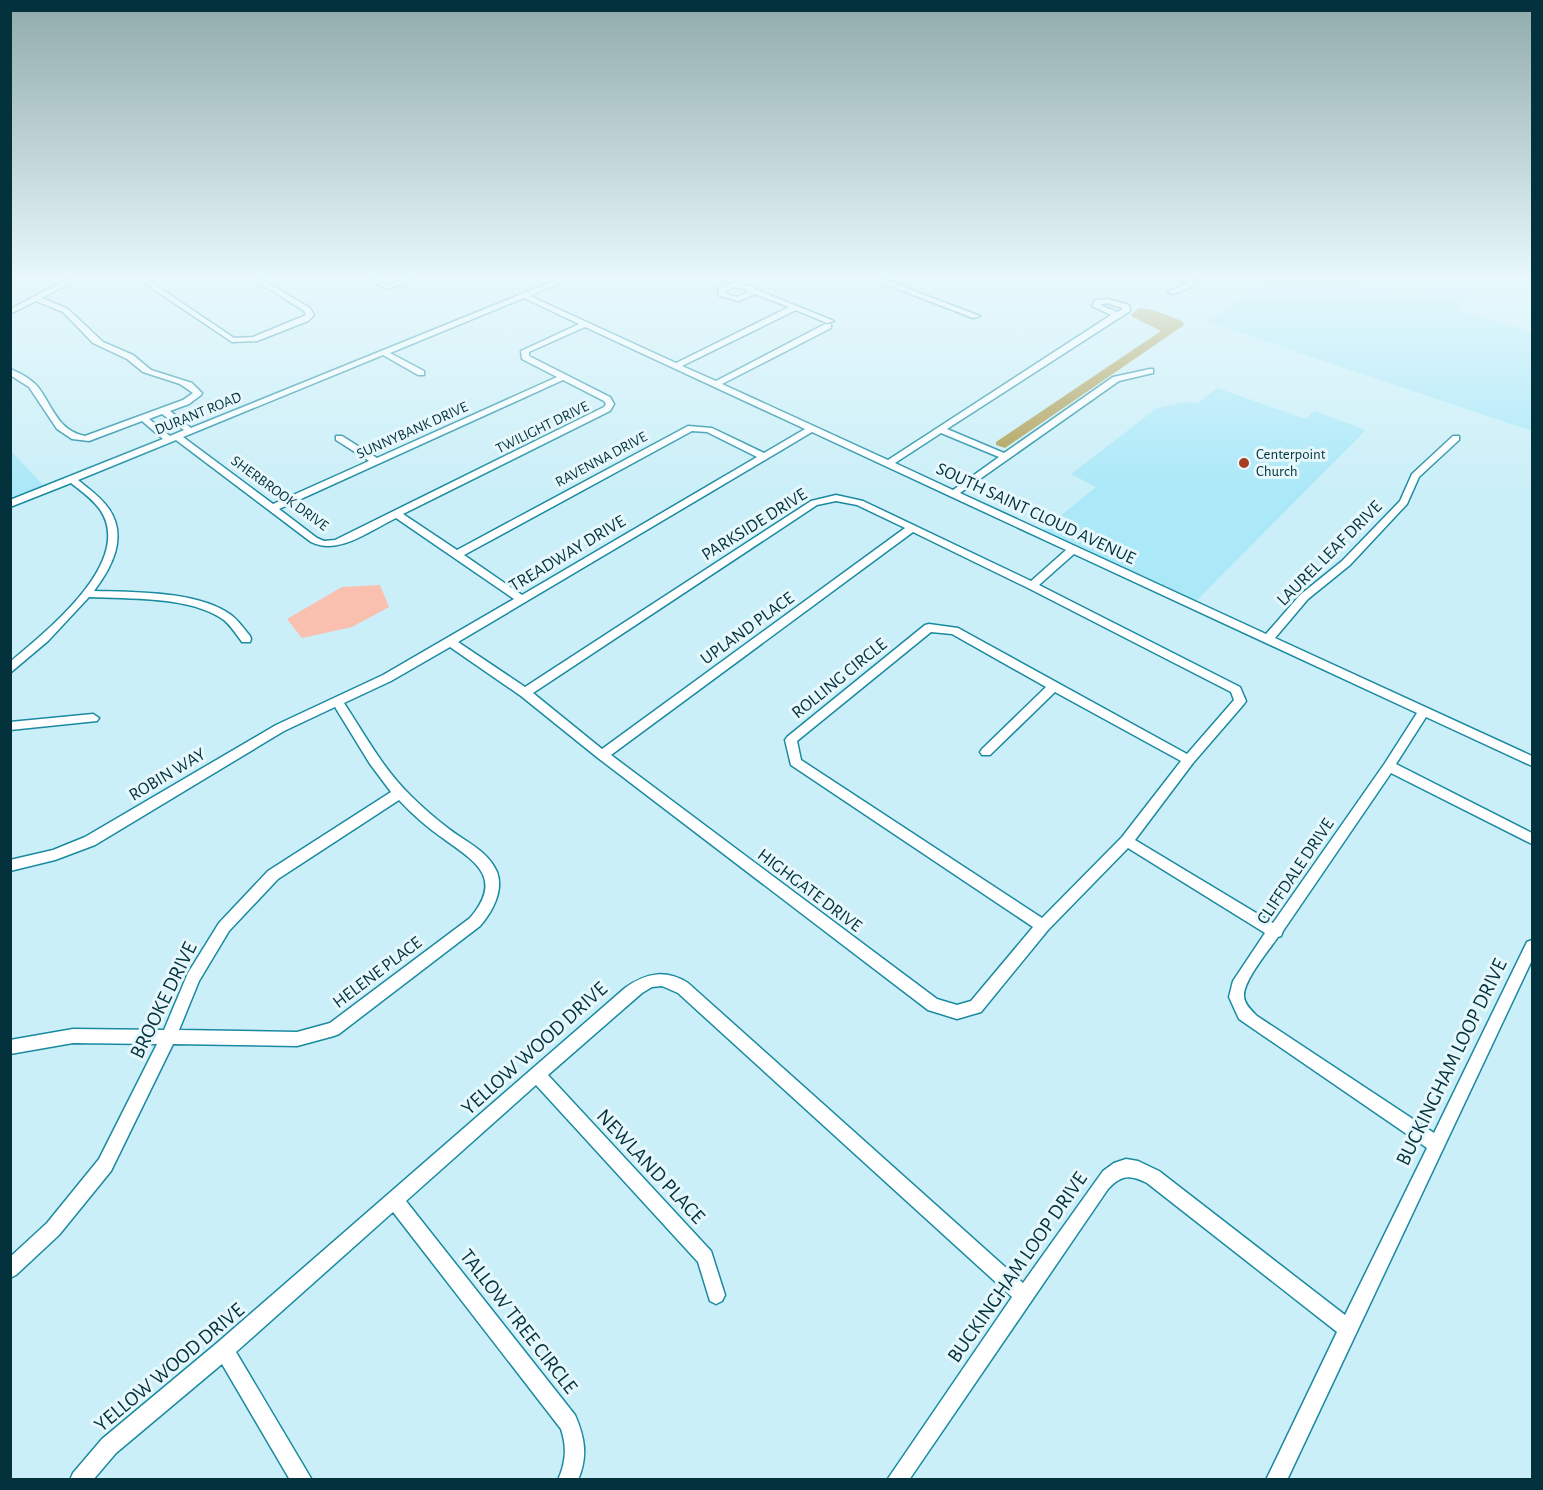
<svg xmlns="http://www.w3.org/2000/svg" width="1543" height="1490" font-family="'Alegreya Sans',sans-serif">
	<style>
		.built { fill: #abe8f8 }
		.green { fill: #f9bfaf }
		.water { fill: #ad9a4c }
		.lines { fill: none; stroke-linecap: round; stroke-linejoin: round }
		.minor-casing { stroke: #198aa1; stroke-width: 3 }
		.minor { fill: #fff; fill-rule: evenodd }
		.poi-dot { fill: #a63e21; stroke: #e7f8fd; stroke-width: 2 }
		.labels { text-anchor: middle; stroke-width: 6; stroke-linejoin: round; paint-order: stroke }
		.far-street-label { font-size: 15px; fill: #04323c; stroke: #e7f8fd }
		.far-poi-label { font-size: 15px; fill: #04323c; stroke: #e7f8fd; text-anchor: start }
		.street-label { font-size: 18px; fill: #04323c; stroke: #e7f8fd }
		.near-street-label { font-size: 21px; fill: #04323c; stroke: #e7f8fd }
	</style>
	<rect width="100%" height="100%" fill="#cbeff8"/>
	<path class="built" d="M1266 280H1355L1374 286 1372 288 1415 301 1433 284 1471 295 1456 309 1532 332V431L1208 322Z
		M1217 388 1306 419 1314 411 1366 430 1196 601 1042 531 1096 487 1071 474 1157 408 1185 402 1198 403Z
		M10 451H11L43 485 11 498Z"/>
	<path class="green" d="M380 585 389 607 352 627 302 638 287 619 342 587Z"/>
	<path class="water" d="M1139 308 1153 310 1182 321 1184 325 1005 448 996 445V442L1161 331 1133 317 1131 315Z"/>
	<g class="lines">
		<g class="minor-casing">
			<path id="minor" d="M66 280H75L42 298 68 309 103 342 133 355 151 370 192 383 202 393 201 395 189 404 170 411 191 428 556 280H565L530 296 676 363 789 307 755 294 738 301 718 295 719 288 733 283 750 286 752 288 834 321 827 323 796 310 682 366 716 381 825 324H831V328L722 384 888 460 1111 315 1092 306 1095 300 1108 299 1129 305 1130 311 947 429 1004 453 1113 377 1150 369H1153V373L1119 381 960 493 1266 634 1300 595 1342 561 1400 501 1412 474 1453 436H1459V440L1419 477 1407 504 1350 565 1308 599 1275 638 1532 756V766L1426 717 1396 764 1532 833V844L1391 773 1283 931 1281 936 1278 937C1269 950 1243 981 1244 996 1244 1004 1252 1011 1257 1016L1434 1133 1527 942 1532 940V960L1287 1480H1266L1337 1332 1147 1183C1130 1174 1121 1175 1108 1189L909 1480H887L1012 1297 678 993 662 986 652 987 642 993 548 1075 711 1251 725 1295 722 1301 716 1304 710 1301 698 1262 536 1085 406 1201 575 1415C585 1438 588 1456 578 1480H558C566 1462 567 1447 561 1429L393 1212 236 1352 312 1480H290L222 1364 116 1453 93 1480H70L73 1473 102 1439 217 1343 625 988C646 973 665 969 688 983L1023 1283 1103 1171 1114 1163 1126 1159 1138 1161 1159 1171 1345 1315 1427 1148 1239 1019 1229 997 1233 981 1265 933 1128 848 1048 930 981 1012 957 1019 928 1010 598 758 521 696 450 647 391 681 344 703C365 735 383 769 411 796 423 808 436 819 449 829 466 842 488 851 497 872 504 891 492 912 480 926L339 1034 334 1036 297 1046 173 1044 111 1171 59 1235 16 1275 10 1278V1257L47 1223 99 1159 157 1044 73 1043 10 1054V1040L73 1029 164 1030 188 973 219 923 268 871 391 792 370 764 335 707 284 731 95 845 55 860 10 871V860L53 850 85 837 276 725 383 675 514 599 396 518C371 530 338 556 311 542L176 440 78 480C89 489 101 497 109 509 128 537 112 567 94 591 133 592 199 591 231 615 239 621 244 629 250 636L251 639 250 642H242C236 634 231 626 224 620 191 596 129 599 89 597L48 641 10 673V662C45 632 134 563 101 511 94 500 81 491 71 483L10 507V500L163 439 142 421 89 441 72 439 57 429 29 387 10 375V369C20 373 31 379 38 387 53 407 58 431 85 436L183 400 193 393 180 384 143 372 127 359 93 343 63 312 36 301 10 314V309ZM734 287 746 289 748 292 737 297 726 294V291ZM524 298 579 324 521 351 522 359 557 377 377 458 342 436H336V440L369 461 273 504 183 437 383 355 418 375H424V371L390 353ZM1107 303 1122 308V310L1117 312 1100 305ZM585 327 805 429 764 453 712 428 688 426 457 550 403 514 610 411 614 404 610 397 529 356V352ZM563 380 604 401 606 404 604 407 335 540 324 541 317 538 279 509ZM162 414 184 430 170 436 149 419ZM692 431 707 432 757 457 522 595 464 555ZM812 432 1066 550 1031 581 863 501 836 495 811 501 525 687 458 642ZM941 433 999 457 953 490 895 463ZM836 501 857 505 905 528 602 749 533 693 817 505ZM913 532 1028 588 1231 692 1234 700 1187 754 958 628 929 624 925 625 787 737 785 740 791 765 1033 927 971 1001 957 1005 937 999 611 755ZM1074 554 1417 713 1385 763 1273 923 1135 840 1193 763 1244 704 1246 701 1240 687 1039 585ZM931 632 952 634 1046 687 982 749 980 752 982 755H990L1055 692 1181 761 1122 837 1042 918 801 760 797 741ZM399 800C412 814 428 828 444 839 476 862 504 878 470 918L330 1023 297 1032 179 1030 199 981 229 931 278 879Z
				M140 280H148L234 338 253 337 306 315 304 311 255 280H263L310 308 314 315 308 321 257 341 232 342Z
				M369 280H378L388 285 404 280H415L387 289Z
				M875 280H885L980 316 973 318Z
				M1192 280H1200L1185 290 1172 294 1168 292Z
				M93 714 99 718 97 721 10 730V722Z"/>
		</g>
		<use href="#minor" class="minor"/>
	</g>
	<linearGradient id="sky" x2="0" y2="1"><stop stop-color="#90aaaa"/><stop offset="0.57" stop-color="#e8f8fc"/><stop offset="1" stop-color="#e8f8fc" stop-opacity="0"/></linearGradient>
	<rect width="1543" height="489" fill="url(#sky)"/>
	<circle class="poi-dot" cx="1244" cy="463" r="6"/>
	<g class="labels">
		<g class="far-street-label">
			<text transform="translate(198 413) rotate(-22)" y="5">DURANT ROAD</text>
			<text transform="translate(542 427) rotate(-26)" y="5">TWILIGHT DRIVE</text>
			<text transform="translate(412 430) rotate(-24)" y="5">SUNNYBANK DRIVE</text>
			<text transform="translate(601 459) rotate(-28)" y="5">RAVENNA DRIVE</text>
			<text transform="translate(280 493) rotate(36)" y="5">SHERBROOK DRIVE</text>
		</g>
		<g class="far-poi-label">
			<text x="1256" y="459">Centerpoint<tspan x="1256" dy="17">Church</tspan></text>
		</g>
		<g class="street-label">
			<text transform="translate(1036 513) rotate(25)" y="6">SOUTH SAINT CLOUD AVENUE</text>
			<text transform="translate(754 524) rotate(-32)" y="6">PARKSIDE DRIVE</text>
			<text transform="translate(567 553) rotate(-31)" y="6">TREADWAY DRIVE</text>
			<text transform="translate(1329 553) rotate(-45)" y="6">LAUREL LEAF DRIVE</text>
			<text transform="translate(747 628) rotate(-36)" y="6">UPLAND PLACE</text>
			<text transform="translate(839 678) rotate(-39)" y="6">ROLLING CIRCLE</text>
			<text transform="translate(167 774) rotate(-31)" y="6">ROBIN WAY</text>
			<text transform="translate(1295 871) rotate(-56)" y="6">CLIFFDALE DRIVE</text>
			<text transform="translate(810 890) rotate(37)" y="6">HIGHGATE DRIVE</text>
			<text transform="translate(377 972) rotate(-37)" y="6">HELENE PLACE</text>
		</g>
		<g class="near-street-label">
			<text transform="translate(163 1000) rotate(-64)" y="7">BROOKE DRIVE</text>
			<text transform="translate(534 1048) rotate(-42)" y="7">YELLOW WOOD DRIVE</text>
			<text transform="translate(1451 1062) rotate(-64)" y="7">BUCKINGHAM LOOP DRIVE</text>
			<text transform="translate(651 1166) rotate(47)" y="7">NEWLAND PLACE</text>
			<text transform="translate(1017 1267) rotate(-55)" y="7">BUCKINGHAM LOOP DRIVE</text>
			<text transform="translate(519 1321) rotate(52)" y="7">TALLOW TREE CIRCLE</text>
			<text transform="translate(169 1367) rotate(-40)" y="7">YELLOW WOOD DRIVE</text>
		</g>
	</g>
	<rect width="1543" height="1490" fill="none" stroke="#04323c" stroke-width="24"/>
</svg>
